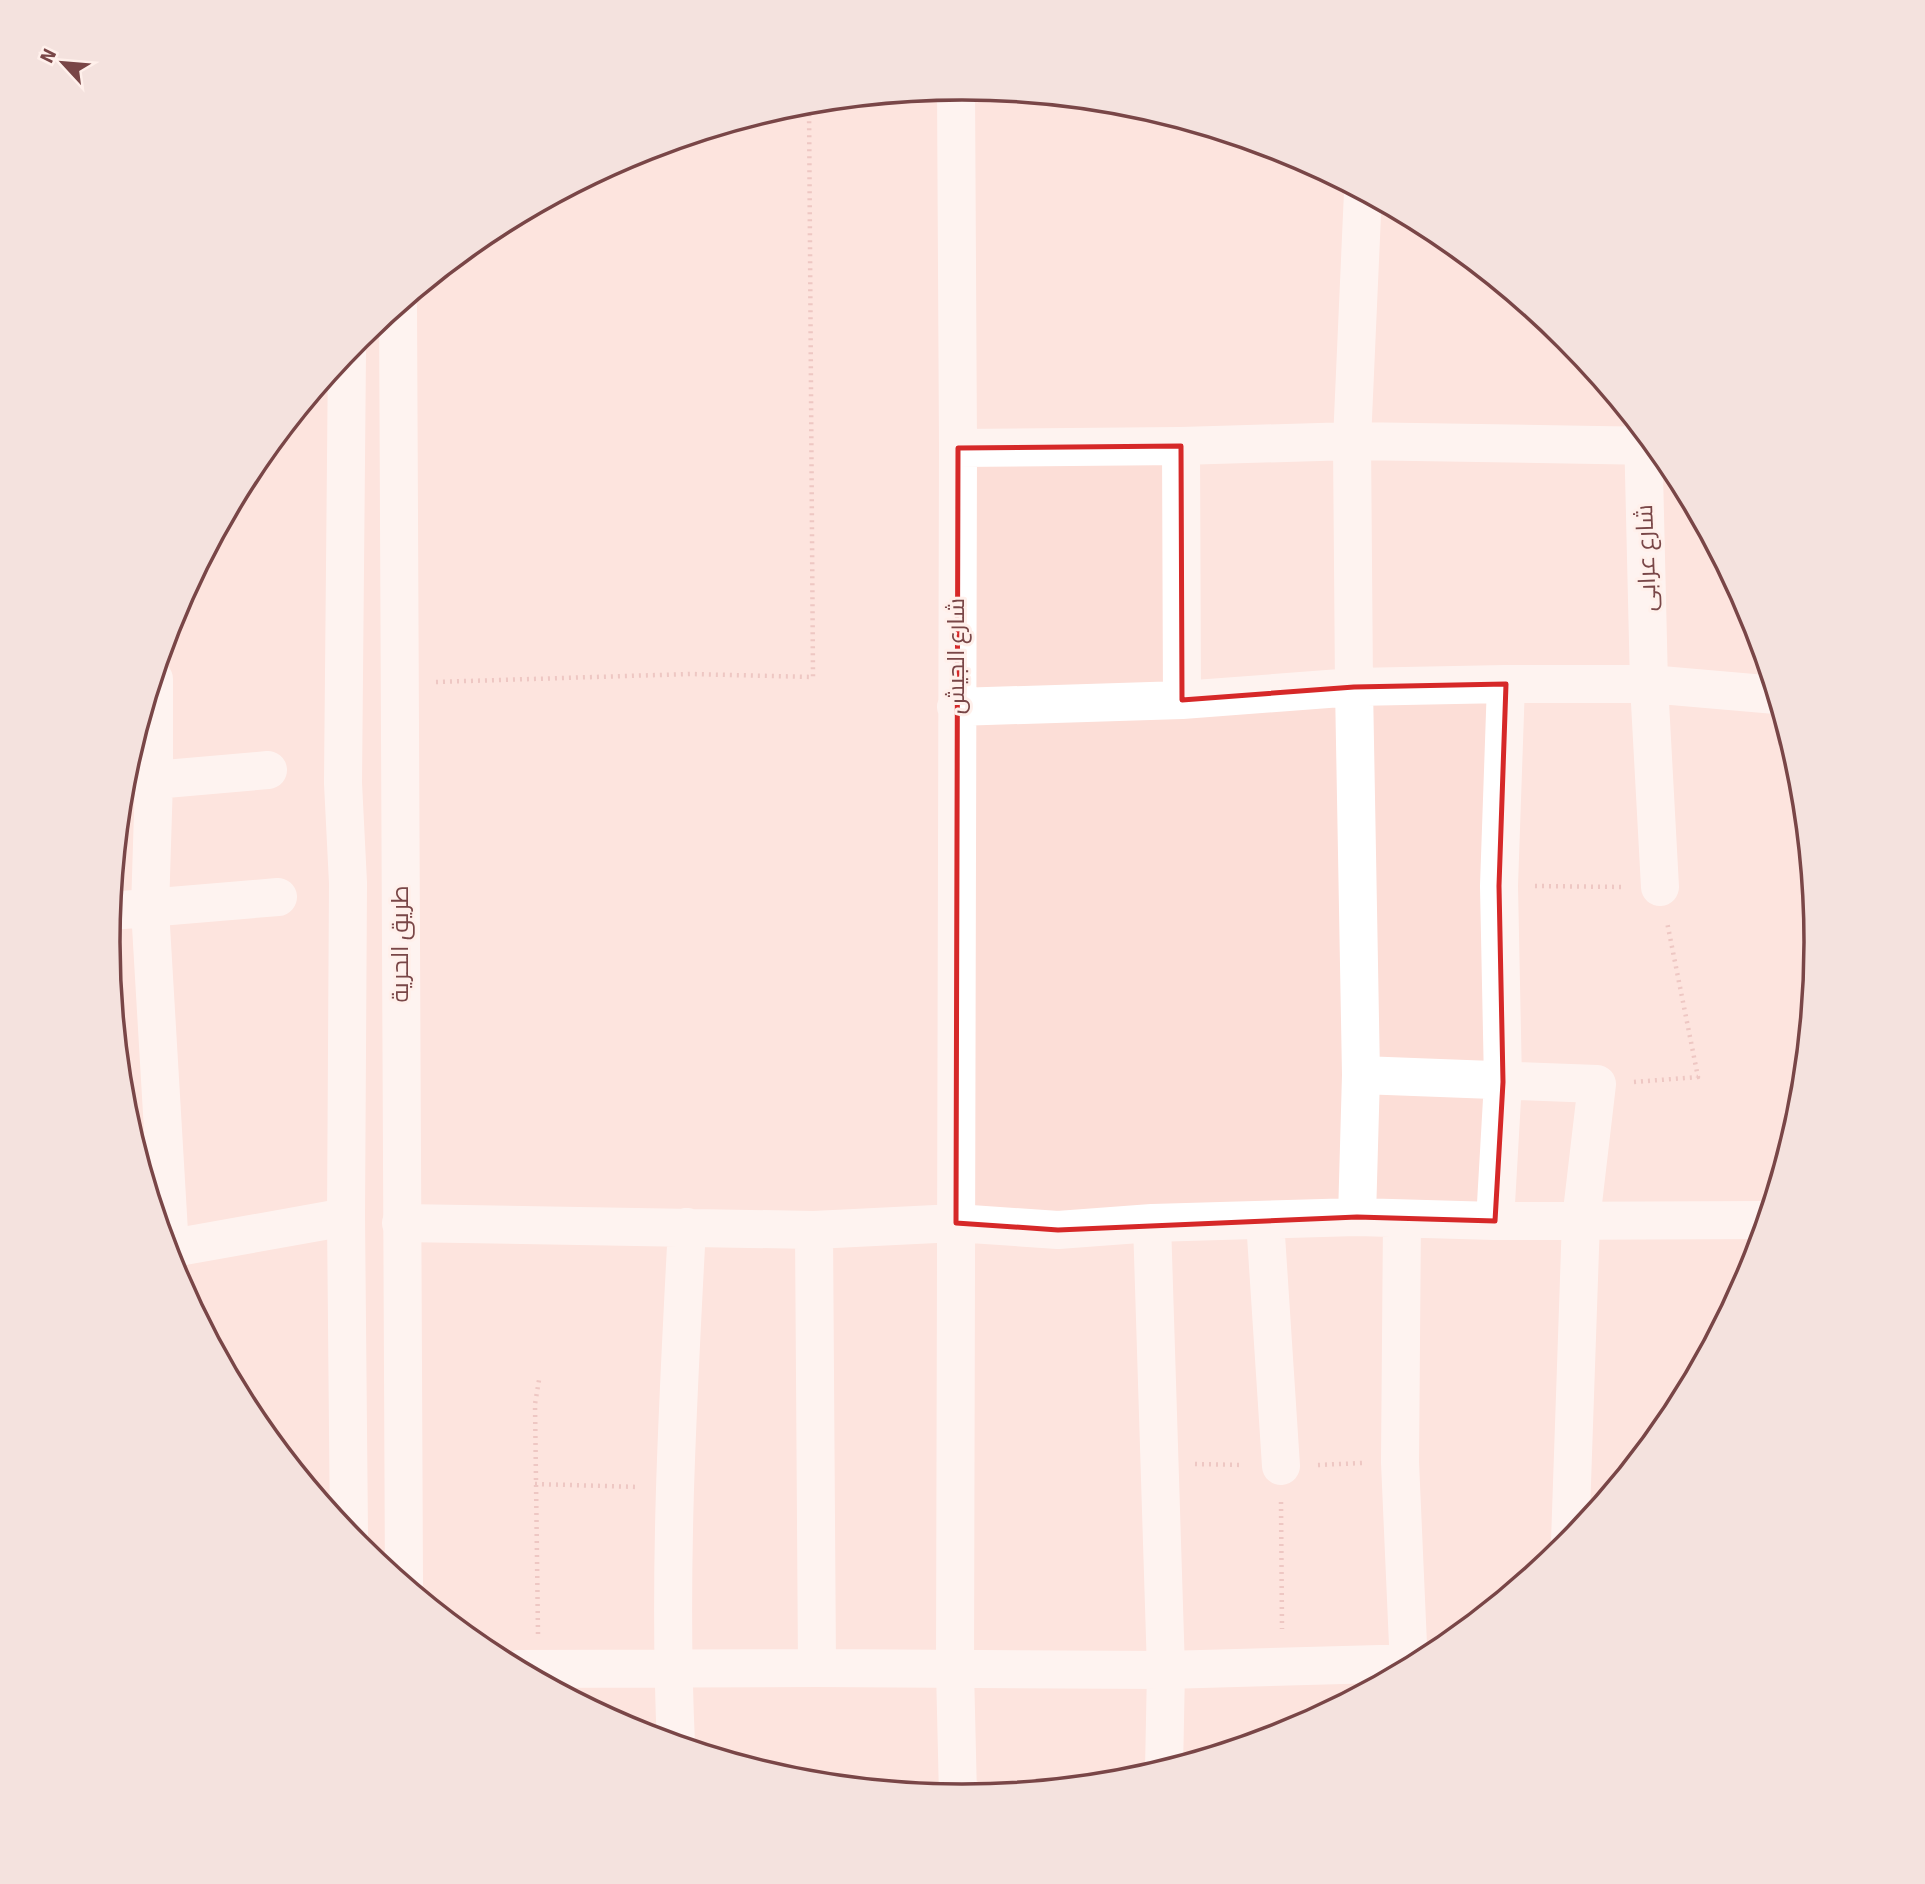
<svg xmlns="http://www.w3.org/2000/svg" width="1925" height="1884" font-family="Signika,Cairo,sans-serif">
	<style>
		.residential { fill: #fcded7 }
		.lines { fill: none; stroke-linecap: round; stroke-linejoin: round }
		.path { stroke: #db9d9b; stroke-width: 4.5; stroke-dasharray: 2 5; stroke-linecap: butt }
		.street { stroke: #fff; stroke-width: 38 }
		.secondary { stroke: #fff; stroke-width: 38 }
		.marked { fill: none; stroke: #d62828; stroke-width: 5; stroke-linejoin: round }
		.labels { text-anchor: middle; stroke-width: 6; stroke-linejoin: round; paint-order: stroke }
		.street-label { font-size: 24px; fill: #794647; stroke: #fff0eb }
		.rim { fill: none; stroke: #794647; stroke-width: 3.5 }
	</style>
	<rect width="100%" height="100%" fill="#feeae3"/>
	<path class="residential" d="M111 942a852 852 0 1 1 1704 0a852 852 0 1 1-1704 0Z"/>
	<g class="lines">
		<path class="path" d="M436 682 690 674 813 677 809 103
			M1535 886 1624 887
			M1634 1082 1698 1077 1667 922
			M1195 1464 1243 1465
			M1318 1465 1362 1463
			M535 1484 639 1487
			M1281 1502 1282 1629
			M538 1634 535 1404 539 1380"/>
		<path class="street" d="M956 88 958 448 955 1670 958 1796
			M1643 431 1649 684 1660 887
			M1181 446 1182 700
			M958 448 1181 446 1352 441 1656 446
			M154 679V780L150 909 170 1249
			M956 707 1182 700 1354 687 1506 684H1649L1776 695
			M154 780 268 770
			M111 911 278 897
			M1361 1075 1597 1084 1581 1220 1570 1542
			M1357 1217 1361 1075 1354 687 1352 441 1363 192
			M1402 1219 1400 1462 1409 1668
			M1265 1220 1281 1466
			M1495 1221 1503 1082 1499 886 1506 684
			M401 1223 814 1230 956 1223 1058 1230 1152 1223 1357 1217 1495 1221 1767 1220
			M1152 1223 1166 1670 1164 1770
			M814 1230 817 1668
			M167 1249 346 1217
			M519 1669 817 1668 1166 1670 1417 1663
			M676 1744C668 1571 678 1399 687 1227"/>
		<path class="secondary" d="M398 305 404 1584
			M347 352 343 783 348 883 346 1217 349 1535"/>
	</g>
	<path d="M0 0H1925V1884H0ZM1181 446 1182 700 1354 687 1506 684 1499 886 1503 1082 1495 1221 1357 1217 1058 1230 956 1223 958 448Z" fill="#feeae3" fill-opacity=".55" fill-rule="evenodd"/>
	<path class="marked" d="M1181 446 1182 700 1354 687 1506 684 1499 886 1503 1082 1495 1221 1357 1217 1058 1230 956 1223 958 448Z"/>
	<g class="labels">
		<g class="street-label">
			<text transform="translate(1646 558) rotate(-92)" y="8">شارع عرابى</text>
			<text transform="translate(956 656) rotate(-90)" y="8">شارع الجيش</text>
			<text transform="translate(400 944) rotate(-90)" y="8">طريق الحرية</text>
		</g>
	</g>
	<path d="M0 0H1925V1884H0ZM120 942a842 842 0 1 1 1684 0a842 842 0 1 1-1684 0Z" fill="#f4e2de" fill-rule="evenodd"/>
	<path class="rim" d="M120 942a842 842 0 1 1 1684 0a842 842 0 1 1-1684 0Z"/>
	<g transform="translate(63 63) rotate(296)" stroke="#fff0eb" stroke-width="5" paint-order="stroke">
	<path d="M0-5L12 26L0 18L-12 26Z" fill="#794647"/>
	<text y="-10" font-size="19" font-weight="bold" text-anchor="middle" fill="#794647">N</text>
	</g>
</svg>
